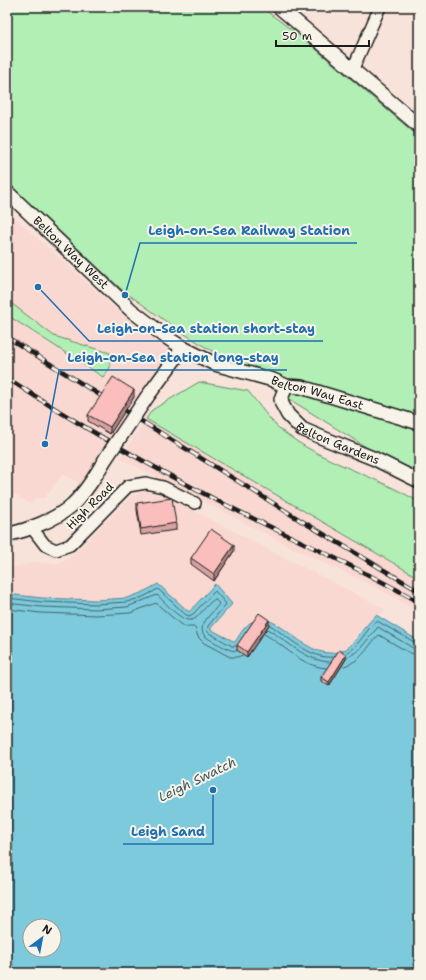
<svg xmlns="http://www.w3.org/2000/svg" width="426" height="980" font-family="'Shantell Sans',sans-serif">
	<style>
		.built { fill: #f9d8d2 }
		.green { fill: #b1efb5; stroke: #668668 }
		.water { fill: #7dcadc; stroke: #56848f; fill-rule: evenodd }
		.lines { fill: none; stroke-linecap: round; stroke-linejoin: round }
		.shore { stroke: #436269; stroke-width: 1 }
		.minor-casing { stroke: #1c1c1c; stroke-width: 14 }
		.tertiary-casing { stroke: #1c1c1c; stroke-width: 16 }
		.minor { stroke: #f7f3e8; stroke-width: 11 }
		.tertiary { stroke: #f7f3e8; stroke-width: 13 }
		.rail-casing { stroke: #1c1c1c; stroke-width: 4.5 }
		.rail { stroke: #f7f3e8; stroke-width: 3; stroke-dasharray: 9; stroke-linecap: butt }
		.tertiary-bridge-casing { stroke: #1c1c1c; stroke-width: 16; stroke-linecap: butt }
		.tertiary-bridge { stroke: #f7f3e8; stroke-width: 13 }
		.wall { fill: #d7a3a2; stroke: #1c1c1c }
		.shaded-wall { fill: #af8584; stroke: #1c1c1c }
		.building { fill: #fabebc; stroke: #1c1c1c }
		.labels { text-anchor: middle; stroke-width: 4; stroke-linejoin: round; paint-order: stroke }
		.street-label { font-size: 12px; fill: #1c1c1c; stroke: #f7f3e8 }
		.water-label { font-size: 13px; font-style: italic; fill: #3e595f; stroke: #f7f3e8 }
		.leader { fill: none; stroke: #1f6fb2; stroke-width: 1.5 }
		.callout-dot { fill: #1f6fb2; stroke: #f7f3e8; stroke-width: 1.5 }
		.callout-label { font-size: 13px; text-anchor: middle; font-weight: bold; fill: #1f6fb2; stroke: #f7f3e8; stroke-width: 4; stroke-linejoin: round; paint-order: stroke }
	</style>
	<rect width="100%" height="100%" fill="#f8e3db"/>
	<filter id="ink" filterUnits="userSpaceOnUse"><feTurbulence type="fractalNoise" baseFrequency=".025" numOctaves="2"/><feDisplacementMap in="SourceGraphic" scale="8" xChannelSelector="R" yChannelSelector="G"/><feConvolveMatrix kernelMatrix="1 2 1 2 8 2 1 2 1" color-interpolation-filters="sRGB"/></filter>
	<g filter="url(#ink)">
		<path class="built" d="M11 214 122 314 169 350 140 400 84 486 63 474 45 498H36L31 505 15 494 7 504V315L103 377 110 368V352L54 336 7 300V218Z
			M146 419 419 578V612L379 589 287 545 120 458Z
			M145 491 163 495 385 609 379 616 376 615 353 644 341 651 330 653H323L311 648 276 624 246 626 235 642 210 629 189 612 141 593 127 598 96 600 42 598 7 594V569L34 562 57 564 71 556 130 497Z"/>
		<path class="green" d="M7 7H261L304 39 419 137V480L175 328 121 289 7 182Z
			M7 300 54 336 110 353V368L103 377 7 315Z
			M199 382 248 391C257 402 271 422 281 430 322 463 375 475 419 502V578L146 419 152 410Z"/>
		<path class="water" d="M158 584 189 612 215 584 232 604 210 629 235 642C239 636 243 628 250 623 278 603 307 670 346 649 355 643 359 634 366 626 369 622 373 619 376 615L419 641V973H7V594L42 598 96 600 127 598 141 593ZM30 926H54V950H30Z"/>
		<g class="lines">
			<path class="shore" d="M7 598 42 602 96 604 127 602 143 597 158 589 186 615 189 616 193 614 215 591 226 604 208 626 207 631 209 633 232 646H236
				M7 603 42 607 96 609 127 607 157 595C167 603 185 629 197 617 203 611 208 603 215 599L219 604C214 612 195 626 205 636 208 639 213 641 216 643 223 646 229 651 237 651
				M7 609 41 613 97 615 130 613 156 603 180 624 186 627H195L198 637 204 643 230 657H237L243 655
				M270 625C287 636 311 660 333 657
				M267 629C288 641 304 660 329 662
				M264 634C285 645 300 666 326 668
				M346 653C360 646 365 630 377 621L416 643 419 644
				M347 658 359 650 378 627 413 648 419 649
				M344 666C364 660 366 647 379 635L410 653 419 655"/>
			<g class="minor-casing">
				<path id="minor" d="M352 68 355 64 380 7
					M32 528 45 545 56 550 70 545 128 486 146 483 163 487 195 503"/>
			</g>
			<g class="tertiary-casing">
				<g id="tertiary">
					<path d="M279 7 419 126"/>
					<path id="s1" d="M7 192 131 310 166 337 183 348 215 364 273 380 286 386 301 387 419 423"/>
					<path id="s2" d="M286 386 281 399 282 404 288 415 302 429 323 438 375 459 419 481"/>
					<path d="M147 397 183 348"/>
					<path d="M7 535C28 530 55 520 71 506 86 492 96 475 106 458"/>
				</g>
			</g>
			<use href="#minor" class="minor"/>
			<use href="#tertiary" class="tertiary"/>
			<g class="rail-casing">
				<path id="rail" d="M7 337 300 520 419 591
					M7 378C77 424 149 466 224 504 289 537 356 566 419 602"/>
			</g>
			<use href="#rail" class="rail"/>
			<g class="tertiary-bridge-casing">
				<path id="tertiary-bridge" d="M106 458 147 397"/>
			</g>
			<use href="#tertiary-bridge" class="tertiary-bridge"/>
		</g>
		<path class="wall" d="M134 397 110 434 88 421V415Z
			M137 503 176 523V530L141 535 137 510Z
			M234 551 214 581 191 564V558Z
			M269 625 247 657 237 650V645Z
			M346 659 329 686 321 681V677Z"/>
		<path class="shaded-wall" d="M134 390V397L110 434V427Z
			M234 545V551L214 581V574Z
			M269 620V625L247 657V652Z
			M346 655V659L329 686V682Z"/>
		<path class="building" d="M113 377 134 390 110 427 88 415Z
			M172 498 176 523 141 529 137 503Z
			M211 529 234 545 214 574 191 558Z
			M259 613 269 620 247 652 237 645Z
			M339 650 346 655 329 682 321 677Z"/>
	</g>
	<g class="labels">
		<g class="street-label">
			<text dy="4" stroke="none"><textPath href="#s1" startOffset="88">Belton Way West</textPath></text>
			<text dy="4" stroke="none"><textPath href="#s1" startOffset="378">Belton Way East</textPath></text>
			<text dy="4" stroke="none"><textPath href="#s2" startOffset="90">Belton Gardens</textPath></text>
			<text transform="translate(90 506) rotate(-45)" y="4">High Road</text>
		</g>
		<g class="water-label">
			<text transform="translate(197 779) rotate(-26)" y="5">Leigh Swatch</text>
		</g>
	</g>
	<path class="leader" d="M125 295L140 243H357M38 287L89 341H323M45 444L59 370H287M213 790L213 844H123"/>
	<g class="callout-dot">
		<circle cx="125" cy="295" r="4"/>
		<circle cx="38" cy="287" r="4"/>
		<circle cx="45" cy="444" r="4"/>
		<circle cx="213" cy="790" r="4"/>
	</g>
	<g class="callout-label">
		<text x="249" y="235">Leigh-on-Sea Railway Station</text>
		<text x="206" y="333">Leigh-on-Sea station short-stay</text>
		<text x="173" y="362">Leigh-on-Sea station long-stay</text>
		<text x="168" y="836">Leigh Sand</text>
	</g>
	<rect width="426" height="980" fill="none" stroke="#f7f3e8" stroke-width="24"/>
	<rect x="12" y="12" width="402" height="956" fill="none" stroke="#1c1c1c" stroke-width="1.5" filter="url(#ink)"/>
	<g transform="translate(42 938) rotate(32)"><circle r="19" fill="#f7f3e8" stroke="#9f9d96"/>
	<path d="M0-3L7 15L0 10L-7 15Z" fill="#1f6fb2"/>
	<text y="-6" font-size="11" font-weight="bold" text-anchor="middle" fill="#1c1c1c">N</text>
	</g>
	<path d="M276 40v6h93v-6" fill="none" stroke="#1c1c1c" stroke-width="2"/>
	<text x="282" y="40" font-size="12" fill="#1c1c1c" stroke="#f7f3e8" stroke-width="3" paint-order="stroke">50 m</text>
</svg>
